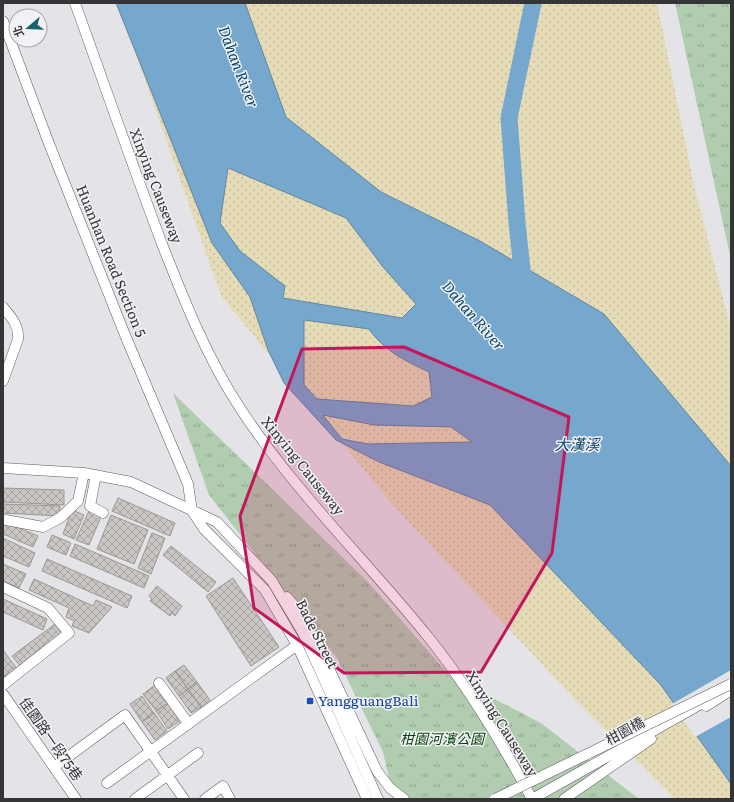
<svg xmlns="http://www.w3.org/2000/svg" width="734" height="802" font-family="Literata,'Noto Sans TC',serif">
	<style>
		.sand { fill: url(#sand-dots) }
		.park { fill: url(#park-tufts) }
		.water { fill: #76a8cd; stroke: #6286a0; fill-rule: evenodd }
		.pier { fill: #e4e4e8 }
		.lines { fill: none; stroke-linecap: round; stroke-linejoin: round }
		.river { stroke: #76a8cd; stroke-width: 17 }
		.building { fill: url(#building-cross-hatch); stroke: #9b9795 }
		.minor-casing { stroke: #5b5b5e; stroke-width: 11 }
		.minor { stroke: #fff; stroke-width: 10 }
		.minor-bridge-casing { stroke: #5b5b5e; stroke-width: 11; stroke-linecap: butt }
		.minor-bridge { stroke: #fff; stroke-width: 10 }
		.marked { fill: #c2185b; fill-opacity: 0.2; stroke: #c2185b; stroke-width: 3; stroke-linejoin: round }
		.transit-dot { fill: #1a4fb4; stroke: #f2f2f6; stroke-width: 1.5 }
		.labels { text-anchor: middle; stroke-width: 3; stroke-linejoin: round; paint-order: stroke }
		.street-label { font-size: 14px; fill: #353537; stroke: #f2f2f6 }
		.transit-label { font-size: 14px; fill: #164399; stroke: #f2f2f6; text-anchor: start }
		.park-label { font-size: 14px; font-style: italic; fill: #003f04; stroke: #f2f2f6 }
		.water-label { font-size: 15px; font-style: italic; fill: #044569; stroke: #f2f2f6 }
	</style>
	<defs>
		<pattern id="sand-dots" width="8" height="8" patternUnits="userSpaceOnUse"><rect width="8" height="8" fill="#e5dbb6"/><path d="M2 2h.1M6 6h.1" fill="none" stroke="#c5bd9d" stroke-width="1.8" stroke-linecap="round"/></pattern>
		<pattern id="park-tufts" width="24" height="20" patternUnits="userSpaceOnUse"><rect width="24" height="20" fill="#b1cdaf"/><path d="M3 7l-1-3M5 7V3M7 7l1-3M15 17l-1-3M17 17v-4M19 17l1-3" fill="none" stroke="#91a78f"/></pattern>
		<pattern id="building-cross-hatch" width="8" height="8" patternUnits="userSpaceOnUse"><rect width="8" height="8" fill="#cac6c4"/><path d="M0 0l8 8M0 8l8-8" fill="none" stroke="#a5a2a0"/></pattern>
	</defs>
	<rect width="100%" height="100%" fill="#e4e4e8"/>
	<path class="sand" d="M118 3H657L694 185 731 329V799H675L581 706 392 504 221 296Z"/>
	<path class="park" d="M675 3H731V260Z
		M173 393 367 581 450 676 541 723 639 799H394L383 752 337 658 209 495Z"/>
	<path class="water" d="M116 3H245L286 117 381 192 480 241 604 314 731 466V784L660 684 490 505 379 462 336 440 284 383 268 350 250 297 212 243ZM228 168 346 218 383 267 416 304 402 318 283 298 285 286 240 251 220 223ZM304 320 369 329C383 350 407 362 429 372L432 397 413 406 317 399 304 385ZM323 415 374 425 451 427 472 442 368 444 342 439Z"/>
	<path class="pier" d="M731 670V717L695 737 672 704Z"/>
	<g class="lines">
		<path class="river" d="M524 288 517 223 509 118 533 3"/>
	</g>
	<path class="building" d="M3 488 64 490V505L3 502Z
		M118 498 175 523 170 536 112 511Z
		M3 504 60 506V516L3 513Z
		M72 510 84 515 74 539 63 534Z
		M89 511 101 517 89 545 76 540Z
		M111 515 148 530 134 564 97 549Z
		M3 521 38 536 33 547 3 534Z
		M152 533 165 538 151 574 138 568Z
		M52 535 71 543 66 555 47 547Z
		M3 538 35 553 29 567 3 556Z
		M75 544 149 576 144 588 70 556Z
		M171 546 216 582 208 592 163 555Z
		M47 559 132 596 127 608 42 571Z
		M3 564 26 574 19 588 3 581Z
		M233 578 279 647 251 666 206 596Z
		M34 579 93 606 96 600 112 607 89 633 72 626 74 621 66 617 69 608 29 590Z
		M157 586 182 606 175 616 172 613 170 616 150 601 152 599 149 596Z
		M3 599 47 619 43 630 3 612Z
		M55 624 63 635 20 666 12 656Z
		M3 650 18 670 6 679 3 675Z
		M184 665 197 682 188 689 175 671Z
		M175 671 188 689 179 696 166 678Z
		M197 682 210 700 201 707 188 689Z
		M155 685 168 703 156 711 143 694Z
		M188 689 201 707 191 713 179 696Z
		M142 696 154 713 142 722 130 704Z
		M168 703 180 721 168 729 156 711Z
		M154 713 167 731 155 740 142 722Z"/>
	<g class="lines">
		<g class="minor-casing">
			<path id="minor" d="M75 3C104 84 132 164 162 244 184 300 207 358 240 408 294 491 367 561 429 638 469 688 502 743 532 799
				M3 21 48 141 125 335 188 484 192 511 204 529 265 590 297 645 367 799
				M3 307C11 317 19 325 18 339L3 381
				M3 468 84 473 131 482 217 522 272 581 303 633 378 799
				M96 475 90 506 103 513
				M6 520 43 527 60 518 78 501 84 473
				M3 587 48 608 69 633 3 685
				M287 597 298 610 318 645 377 771 390 788 404 799
				M159 683 188 723
				M3 694 76 799
				M706 706 731 690
				M54 767 125 715 184 799
				M107 783 297 645
				M135 799 198 753
				M205 799 223 786 230 799
				M532 799 710 699
				M564 799 651 739"/>
		</g>
		<use href="#minor" class="minor"/>
		<g class="minor-bridge-casing">
			<path id="minor-bridge" d="M495 799 731 684"/>
		</g>
		<use href="#minor-bridge" class="minor-bridge"/>
	</g>
	<path class="marked" d="M404 347 569 417 552 553 481 672 344 673 254 608 240 516 302 349Z"/>
	<rect class="transit-dot" x="306" y="697" width="8" height="8" rx="2"/>
	<g class="labels">
		<g class="street-label">
			<text transform="translate(156 186) rotate(69)" y="5">Xinying Causeway</text>
			<text transform="translate(111 261) rotate(68)" y="5">Huanhan Road Section 5</text>
			<text transform="translate(303 466) rotate(51)" y="5">Xinying Causeway</text>
			<text transform="translate(317 634) rotate(63)" y="5">Bade Street</text>
			<text transform="translate(502 724) rotate(58)" y="5">Xinying Causeway</text>
			<text transform="translate(625 731) rotate(-29)" y="5">柑園橋</text>
			<text transform="translate(51 739) rotate(55)" y="5">佳園路一段75巷</text>
		</g>
		<g class="transit-label">
			<text x="318" y="706">YangguangBali</text>
		</g>
		<g class="park-label">
			<text x="442" y="744">柑園河濱公園</text>
		</g>
		<g class="water-label">
			<text transform="translate(238 67) rotate(69)" y="5">Dahan River</text>
			<text transform="translate(473 316) rotate(49)" y="5">Dahan River</text>
			<text x="577" y="450">大漢溪</text>
		</g>
	</g>
	<rect width="734" height="802" fill="none" stroke="#353537" stroke-width="8"/>
	<g transform="translate(28 28) rotate(251)"><circle r="19" fill="#f2f2f6" stroke="#a6a6aa"/>
	<path d="M0-3L7 15L0 10L-7 15Z" fill="#146368"/>
	<text y="-6" font-size="11" font-weight="bold" text-anchor="middle" fill="#353537">北</text>
	</g>
</svg>
